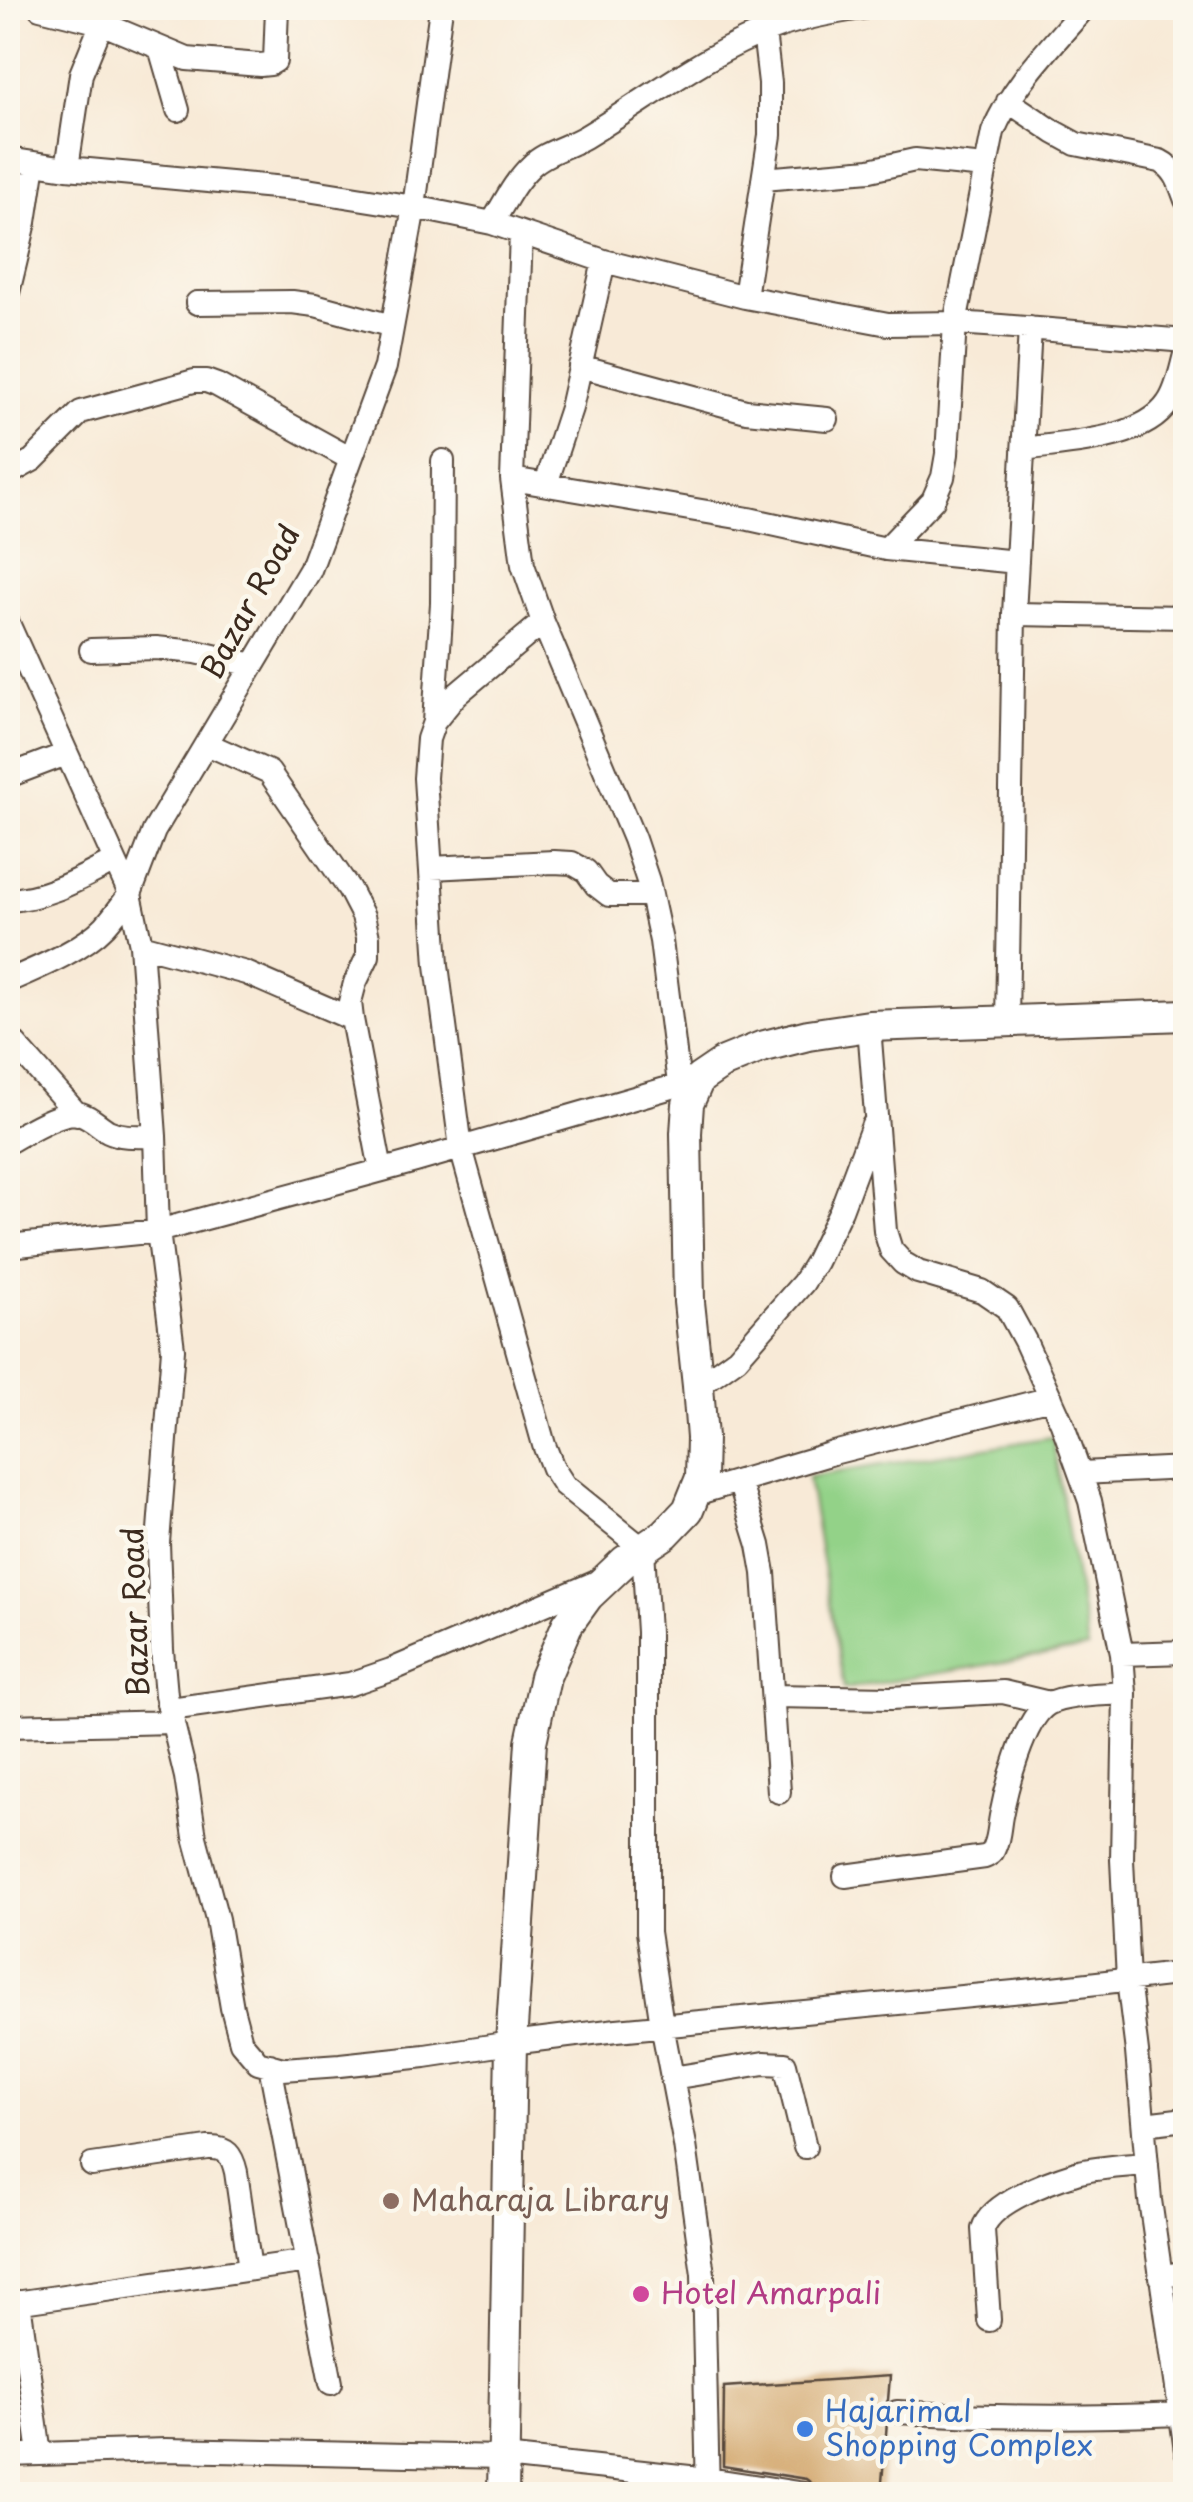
<svg xmlns="http://www.w3.org/2000/svg" width="1193" height="2502" font-family="'Playpen Sans',sans-serif">
	<style>
		.green { fill: #93d288; stroke: #677e53; stroke-width: 2.5 }
		.building { fill: #d1a56a }
		.lines { fill: none; stroke-linecap: round; stroke-linejoin: round }
		.minor-casing { stroke: #57473a; stroke-width: 26 }
		.highway-casing { stroke: #57473a; stroke-width: 34 }
		.minor { stroke: #fff; stroke-width: 22 }
		.highway { stroke: #fff; stroke-width: 30 }
		.education-dot { fill: #8d6e63; stroke: #fbf7ec; stroke-width: 4 }
		.hotel-dot { fill: #d1479c; stroke: #fbf7ec; stroke-width: 4 }
		.shop-dot { fill: #3f7fe0; stroke: #fbf7ec; stroke-width: 4 }
		.labels { text-anchor: middle; stroke-width: 9; stroke-linejoin: round; paint-order: stroke }
		.street-label { font-size: 30px; fill: #3b2a1e; stroke: #fbf7ec }
		.education-label { font-size: 30px; fill: #785e54; stroke: #fbf7ec; text-anchor: start }
		.hotel-label { font-size: 30px; fill: #b23c85; stroke: #fbf7ec; text-anchor: start }
		.shop-label { font-size: 30px; fill: #366cbe; stroke: #fbf7ec; text-anchor: start }
	</style>
	<rect width="100%" height="100%" fill="#fbf7ec"/>
	<filter id="ink" filterUnits="userSpaceOnUse"><feTurbulence type="fractalNoise" baseFrequency=".01" numOctaves="2"/><feDisplacementMap in="SourceGraphic" scale="20" xChannelSelector="R" yChannelSelector="G"/><feConvolveMatrix kernelMatrix="1 2 1 2 8 2 1 2 1" color-interpolation-filters="sRGB"/></filter>
	<filter id="wash" filterUnits="userSpaceOnUse"><feTurbulence type="fractalNoise" baseFrequency=".0048" numOctaves="4" result="noise"/><feDisplacementMap in="SourceGraphic" scale="40" xChannelSelector="R" yChannelSelector="G"/><feGaussianBlur stdDeviation="2.25" result="paint"/><feColorMatrix in="noise" values="0 0 0 0 0 0 0 0 0 0 0 0 0 0 0 0 0 1.4 0 .05"/><feComposite in="paint" operator="in"/></filter>
	<g filter="url(#wash)">
		<rect width="100%" height="100%" fill="#f8ead7"/>
		<path class="green" d="M1052 1437 1088 1648 844 1689 808 1477Z"/>
		<g id="blocks">
			<path class="building" d="M890 2376 888 2400 882 2410 887 2422 881 2494H855L818 2488 806 2479 723 2466 724 2387Z"/>
		</g>
	</g>
	<g filter="url(#ink)">
		<use href="#blocks" fill-opacity="0" stroke="#57473a" stroke-width="2.5"/>
		<g class="lines">
			<g class="minor-casing">
				<path id="minor" d="M40 8 101 23 187 59 260 65 270 64 275 61 277 8
					M441 8 414 207 385 367 310 570 154 831 130 894 141 945 155 1136 158 1231 173 1349 158 1543 162 1650 166 1695 186 1777 195 1837 217 1919 232 2008 241 2042 258 2062 283 2069 340 2065 425 2056 511 2043 617 2030 1044 1989 1186 1973
					M160 48 178 110
					M1008 101 1054 132 1076 144 1160 161C1176 169 1180 184 1186 200
					M8 159 67 168 307 190 414 207 492 223 604 261 745 297 888 324 955 323 1001 326 1186 341
					M67 168 81 74 108 8
					M763 179 870 170 915 160 985 167
					M492 223C504 204 514 182 531 166 545 152 568 147 585 137 649 99 709 50 780 26 807 17 835 12 863 8
					M521 233 512 479 523 565 543 622 634 839 648 881 661 941 679 1084
					M8 293 25 222 34 163
					M745 297 770 135V83L764 32
					M197 303 292 302 315 305 392 326
					M580 366 746 411 827 419
					M1024 449C1065 443 1143 441 1168 403 1178 389 1181 368 1186 351
					M8 474 33 460 81 412 194 381H206L217 385 351 459
					M512 479 749 519 886 549 1017 562
					M546 484 571 408 604 261
					M886 549 933 500 943 477 947 454 955 323 993 132C1012 85 1051 47 1084 8
					M1014 614 1186 617
					M543 622 456 695 434 722 428 739 425 778 437 965 461 1148 544 1445 553 1468 564 1485 643 1549 648 1632V1932L662 2025 685 2145 703 2274 708 2494
					M8 623 130 894C122 905 114 916 105 926 82 950 38 968 8 981
					M91 650 156 648 196 652 253 665
					M434 722 442 603 443 461
					M207 744 269 772 349 889 363 916 368 937V956L355 983 350 1002 352 1019 381 1170
					M8 776 66 754
					M431 868 554 862 572 863 586 871 596 885 609 895H651
					M8 900C48 898 79 879 115 861
					M141 945 246 973 352 1019
					M1007 1022 1014 614 1030 328
					M869 1026 885 1231 891 1250 903 1263 918 1272 982 1291 1007 1308 1025 1341 1062 1423 1090 1501 1122 1654 1125 1693 1122 1860 1128 1980 1137 2052 1150 2200 1186 2451
					M8 1036 77 1114
					M8 1142C25 1133 61 1109 81 1114 91 1117 99 1126 108 1131 123 1138 139 1136 155 1136
					M8 1246 158 1231 416 1161 693 1081
					M698 1386 737 1358 803 1283 816 1262 841 1210 873 1125
					M1081 1473 1186 1468
					M739 1481 759 1545 764 1573 779 1792
					M695 1494 833 1453 1051 1398
					M1122 1654 1186 1652
					M773 1696 891 1698 1003 1692 1049 1703
					M170 1709 350 1684 391 1670 599 1581
					M8 1726 173 1722
					M845 1876 985 1857C992 1853 992 1854 995 1846 999 1837 999 1826 1001 1816 1006 1789 1024 1718 1048 1704 1066 1694 1104 1695 1125 1693
					M270 2065 331 2383
					M672 2078 764 2063 785 2064 805 2147
					M1144 2124 1186 2119
					M92 2165 208 2148C227 2147 232 2155 236 2172L250 2269
					M1160 2277 1186 2272
					M19 2302 40 2454
					M8 2304 308 2261
					M989 2320 983 2229C991 2202 1050 2181 1076 2173 1098 2167 1124 2166 1147 2164
					M897 2412C992 2418 1085 2418 1180 2414
					M8 2455 166 2450 504 2457 708 2479 804 2494"/>
			</g>
			<g class="highway-casing">
				<path id="highway" d="M503 2494 511 2043 531 1742 545 1677 567 1625 588 1596 625 1561 665 1534 688 1510 701 1478 702 1438 698 1386 689 1302 686 1133 688 1104 699 1079 724 1062 761 1047 808 1035 869 1026 1186 1015"/>
			</g>
			<use href="#minor" class="minor"/>
			<use href="#highway" class="highway"/>
		</g>
	</g>
	<circle class="education-dot" cx="391" cy="2201" r="10"/>
	<circle class="hotel-dot" cx="641" cy="2294" r="10"/>
	<circle class="shop-dot" cx="805" cy="2429" r="10"/>
	<g class="labels">
		<g class="street-label">
			<text transform="translate(251 602) rotate(-61)" y="10">Bazar Road</text>
			<text transform="translate(136 1612) rotate(-92)" y="10">Bazar Road</text>
		</g>
		<g class="education-label">
			<text x="411" y="2211">Maharaja Library</text>
		</g>
		<g class="hotel-label">
			<text x="661" y="2304">Hotel Amarpali</text>
		</g>
		<g class="shop-label">
			<text x="825" y="2422">Hajarimal<tspan x="825" dy="34">Shopping Complex</tspan></text>
		</g>
	</g>
	<rect width="1193" height="2502" fill="none" stroke="#fbf7ec" stroke-width="40"/>
</svg>
